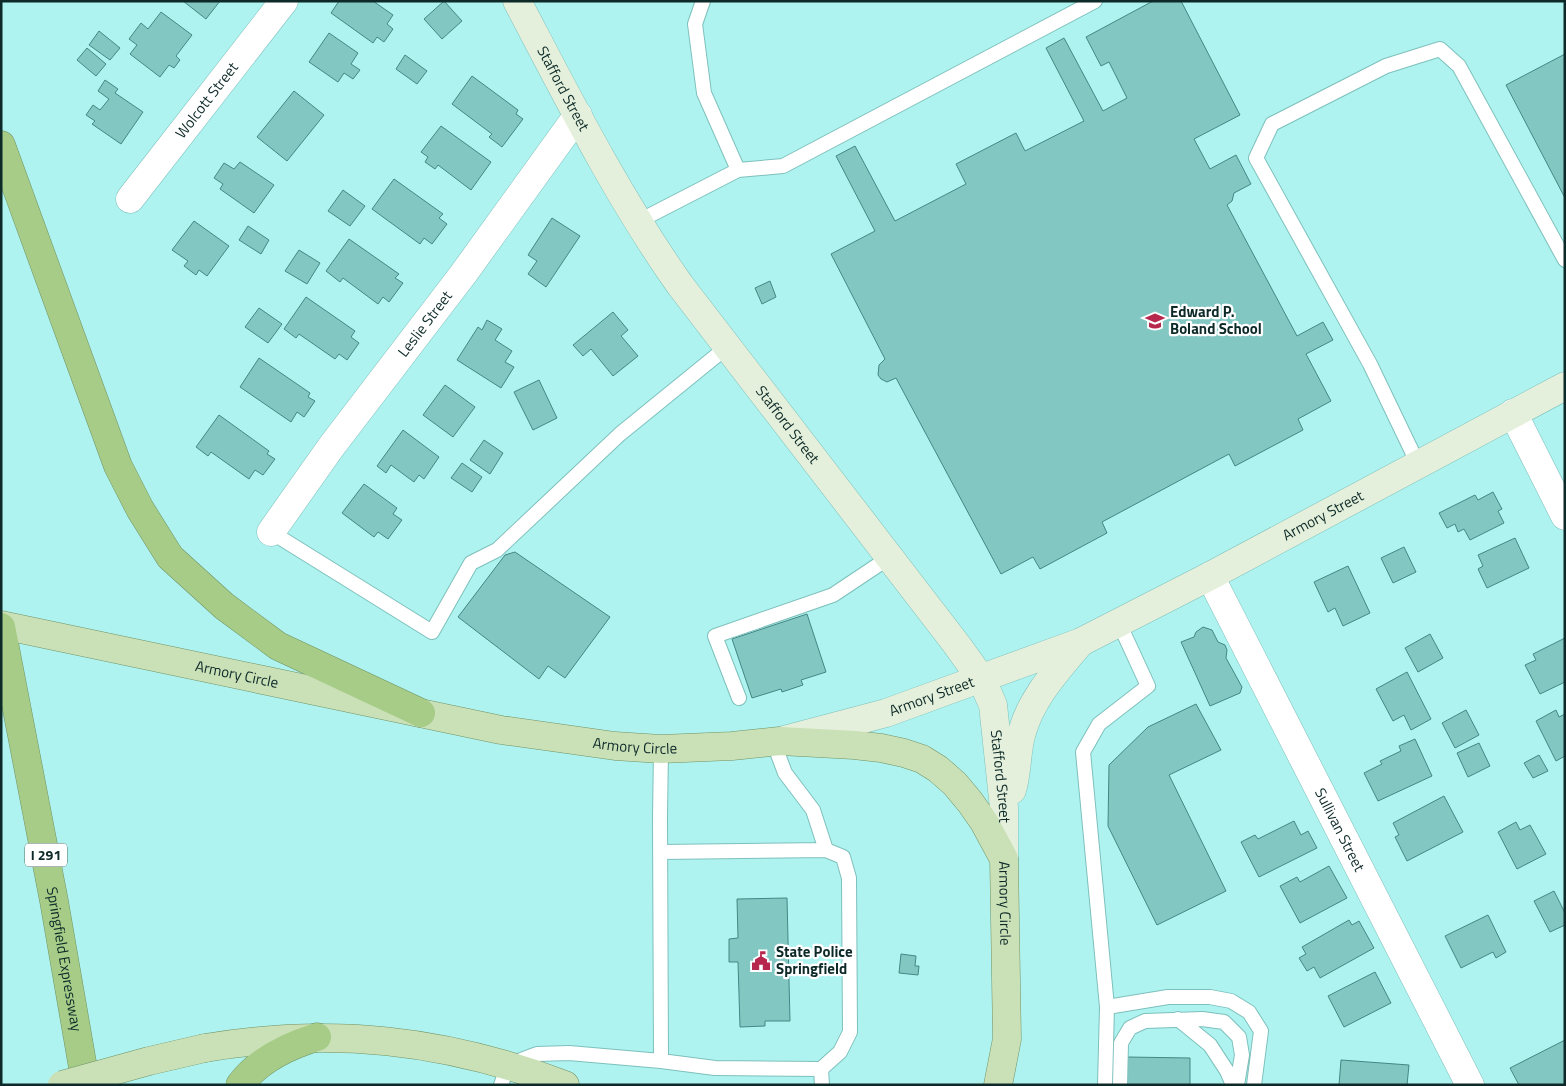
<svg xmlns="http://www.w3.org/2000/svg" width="1566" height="1086" font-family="'Titillium Web',sans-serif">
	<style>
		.building { fill: #83c7c3; stroke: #448784 }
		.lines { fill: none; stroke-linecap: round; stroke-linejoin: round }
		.service-casing { stroke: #7dc0bc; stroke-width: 16 }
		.minor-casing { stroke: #7dc0bc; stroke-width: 29 }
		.secondary-casing { stroke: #7dc0bc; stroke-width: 29 }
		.primary-casing { stroke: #709366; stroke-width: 29 }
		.motorway-casing { stroke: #709366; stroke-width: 29 }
		.service { stroke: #fff; stroke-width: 14 }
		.minor { stroke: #fff; stroke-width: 28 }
		.secondary { stroke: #e4f0db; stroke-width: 28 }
		.primary { stroke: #cae0b7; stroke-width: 28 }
		.motorway { stroke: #a6cc87; stroke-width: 28 }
		.primary-bridge-casing { stroke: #709366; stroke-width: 29; stroke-linecap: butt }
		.primary-bridge { stroke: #cae0b7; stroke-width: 28 }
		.labels { text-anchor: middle; stroke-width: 4.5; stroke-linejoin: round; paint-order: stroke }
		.shield { fill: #fff; stroke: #566a69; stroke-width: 1 }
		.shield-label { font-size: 14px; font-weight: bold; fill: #0d2a29 }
		.street-label { font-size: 15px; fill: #0d2a29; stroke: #fff }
		.poi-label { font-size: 15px; font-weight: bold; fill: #0d2a29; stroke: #fff; text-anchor: start }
	</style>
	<rect width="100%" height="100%" fill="#aff3f0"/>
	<path class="building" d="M183 1H220L206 19Z
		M339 1H373L393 15 387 24 393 29 384 42 377 37 373 43 331 13Z
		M444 1 462 21 442 39 424 19Z
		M1153 1H1181L1240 115 1194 139 1210 169 1236 155 1251 184 1234 193 1232 201 1227 205 1297 336 1323 322 1333 340 1306 354 1331 401 1298 419 1303 430 1235 466 1229 454 1102 522 1107 533 1040 569 1033 557 1001 574 896 378 887 382 881 379 878 375 879 365 885 359 831 254 875 231 836 156 855 146 895 221 966 184 956 164 1016 133 1025 151 1084 121 1046 48 1064 38 1103 111 1127 98 1109 62 1101 66 1086 37Z
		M161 12 192 35 176 56 180 60 174 68 169 65 160 77 130 54 137 45 129 39 141 23 148 29Z
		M99 31 120 48 110 60 89 45Z
		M329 33 358 53 351 64 360 70 353 79 344 73 338 82 309 62Z
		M87 48 106 64 96 76 77 60Z
		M1565 54V198L1506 85Z
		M405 55 427 71 417 84 396 69Z
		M472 76 518 110 516 114 523 119 502 147 489 137 492 134 452 104Z
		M105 80 118 89 115 93 143 112 121 144 92 124 95 121 86 115 93 105 100 110 109 99 98 91Z
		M294 91 324 115 287 161 257 137Z
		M441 126 491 162 471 190 438 165 435 169 425 162 428 157 421 152Z
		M240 162 274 185 254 213 220 189 223 184 214 178 224 163 234 169Z
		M394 179 443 214 439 218 447 224 432 244 424 238 420 244 372 209Z
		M343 190 365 206 350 226 328 211Z
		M552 218 580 236 546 287 528 274 537 261 528 255Z
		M194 221 229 246 207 276 199 270 196 275 184 266 188 261 172 250Z
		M248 226 269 240 261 254 239 240Z
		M349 239 399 274 395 278 403 283 389 302 383 297 378 304 343 278 340 282 326 271Z
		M299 250 320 263 307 284 285 271Z
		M770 281 776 297 762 304 755 288Z
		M306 297 355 331 351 337 359 343 347 360 339 354 335 359 299 334 296 338 284 329Z
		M259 308 282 324 268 343 245 327Z
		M613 312 628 330 621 336 638 356 613 376 591 349 583 356 573 345Z
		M487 320 502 329 495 340 512 351 505 362 514 367 501 388 457 360 478 327 482 330Z
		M259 358 310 393 308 397 315 401 304 417 297 412 291 422 240 387Z
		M539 380 557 418 533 430 514 392Z
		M445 385 475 407 453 437 423 415Z
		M219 415 269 451 267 454 275 459 263 475 255 470 249 479 211 452 208 456 196 447Z
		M403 430 439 457 424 479 419 475 414 482 391 465 386 473 377 466Z
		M484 440 503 453 490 474 470 460Z
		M462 463 482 477 472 492 451 478Z
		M364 484 397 508 393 514 402 520 388 539 378 532 374 537 342 513Z
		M1493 492 1502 509 1498 511 1504 523 1470 540 1464 529 1458 532 1455 524 1447 528 1439 513 1475 495 1478 500Z
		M1515 538 1529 568 1487 588 1478 569 1483 566 1478 555Z
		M1404 547 1416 572 1393 583 1381 558Z
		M515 552 610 617 565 678 548 666 539 679 458 617 505 555Z
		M1348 566 1370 613 1343 626 1335 608 1328 612 1314 582Z
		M807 614 826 672 801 680 803 685 782 692 781 689 752 698 732 639Z
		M1203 627 1212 630 1218 642 1225 645 1227 650 1226 658 1242 687 1240 693 1210 706 1181 642 1194 637 1196 632Z
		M1430 634 1443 658 1418 672 1405 648Z
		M1565 638V682L1540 694 1525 665 1536 660 1533 654Z
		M1407 672 1431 719 1411 730 1404 715 1393 721 1376 689Z
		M1196 704 1221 750 1169 775 1226 891 1157 925 1108 826 1109 765 1148 727Z
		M1466 710 1479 735 1455 748 1442 723Z
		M1556 710 1559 717 1565 714V756L1556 761 1536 721Z
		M1415 739 1432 776 1378 801 1364 773 1382 764 1380 761 1401 751 1399 746Z
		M1479 743 1490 766 1468 777 1457 753Z
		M1539 755 1548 771 1533 778 1524 763Z
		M1444 796 1463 832 1407 861 1395 837 1399 835 1393 823Z
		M1294 821 1301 835 1308 831 1317 848 1259 877 1241 842 1255 835 1258 839Z
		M1516 822 1520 830 1530 825 1546 854 1517 869 1498 832Z
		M1329 866 1347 898 1300 923 1280 886 1297 877 1300 882Z
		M1554 891 1565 913V925L1550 932 1534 901Z
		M787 898 790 1021H765V1026L740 1027 738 962H729V939L738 938 737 899Z
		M1488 915 1506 952 1496 958 1493 952 1461 968 1445 936Z
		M1349 920 1352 925 1359 921 1374 948 1320 978 1314 967 1307 971 1299 958 1306 954 1302 947Z
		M901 954 916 956 915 966H919L918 975 899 973Z
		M1375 972 1391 1003 1344 1027 1328 996Z
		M1565 1040V1085H1519L1510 1068Z
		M1127 1057 1190 1058V1085H1126Z
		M1341 1060 1409 1065 1407 1085H1339Z"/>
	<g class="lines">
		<g class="service-casing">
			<path id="service" d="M703 1 695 24 704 93 738 170
				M637 222 738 170 783 166 1095 1
				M1418 464 1370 364 1256 158 1272 124 1386 66 1440 49 1459 66 1565 260
				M271 532 432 632 471 563 497 550 620 434 727 347
				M739 698 715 636 833 595 890 557
				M773 741 785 773 813 810 826 850
				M1107 1007 1168 997H1210L1231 1001 1249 1012 1261 1031 1254 1085
				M1178 1019 1210 1045 1227 1071 1233 1085
				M661 1061 660 817 661 749
				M821 1069 822 1085
				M501 1085 508 1065 537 1054 569 1053 661 1061 715 1068 821 1069 840 1052 850 1032 849 878 843 857 826 850 660 852
				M1105 1085 1107 1007 1083 752 1099 724 1148 686 1119 623
				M1120 1085 1121 1043 1130 1028 1145 1021 1202 1019 1224 1022 1239 1037 1242 1055 1237 1085"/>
		</g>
		<g class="minor-casing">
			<g id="minor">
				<path id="s1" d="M130 199 284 1"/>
				<path d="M1513 413 1565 516"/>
				<path id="s2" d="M271 532 331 447 464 273 578 115"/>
				<path id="s3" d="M1210 576 1470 1085"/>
			</g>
		</g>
		<g class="secondary-casing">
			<g id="secondary">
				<path id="s4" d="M517 1C568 98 617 196 680 285L957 645 982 680 993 705 1004 808V859"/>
				<path id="s5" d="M784 740 886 713 1081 642 1210 576 1565 386"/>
				<path d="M1012 790C1018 771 1016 751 1022 732 1032 697 1056 672 1079 644"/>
			</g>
		</g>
		<g class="primary-casing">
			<g id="primary">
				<path id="s6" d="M1 625 501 730 615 746 661 749 732 746 780 741 854 745 881 748 904 753 922 759 938 769 955 784 970 802 984 822 1004 859 1007 1039 998 1085"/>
				<path d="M205 1048C331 1027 445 1039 565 1085"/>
			</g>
		</g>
		<g class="motorway-casing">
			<g id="motorway">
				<path d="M1 145 118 466 140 509 170 557 224 606 278 646 421 713"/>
				<path id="s7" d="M1 627 54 901 86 1085"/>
				<path d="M240 1085C258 1060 288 1046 317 1037"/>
			</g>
		</g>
		<use href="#service" class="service"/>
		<use href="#minor" class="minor"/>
		<use href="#secondary" class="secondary"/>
		<use href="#primary" class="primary"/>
		<use href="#motorway" class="motorway"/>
		<g class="primary-bridge-casing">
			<path id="primary-bridge" d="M62 1085 149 1061 205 1048"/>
		</g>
		<use href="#primary-bridge" class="primary-bridge"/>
	</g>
	<defs>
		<g id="school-bare" transform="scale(1.5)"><path d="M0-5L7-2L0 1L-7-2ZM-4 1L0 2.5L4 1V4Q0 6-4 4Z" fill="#b7264d" stroke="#fff" stroke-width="2.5" paint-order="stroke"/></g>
		<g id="civic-bare" transform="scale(1.5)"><path d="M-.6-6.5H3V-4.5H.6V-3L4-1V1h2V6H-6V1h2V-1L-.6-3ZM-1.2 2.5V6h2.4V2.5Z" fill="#b7264d" stroke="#fff" stroke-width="2.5" paint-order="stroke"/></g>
	</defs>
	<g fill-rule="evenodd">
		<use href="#school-bare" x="1155" y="321"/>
		<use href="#civic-bare" x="761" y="961"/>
	</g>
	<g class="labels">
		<rect class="shield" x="25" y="843.5" width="42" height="23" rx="4"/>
		<g class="shield-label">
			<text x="46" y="860">I 291</text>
		</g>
		<g class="street-label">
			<text dy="5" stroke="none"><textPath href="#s4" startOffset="99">Stafford Street</textPath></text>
			<text dy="5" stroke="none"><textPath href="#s1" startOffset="125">Wolcott Street</textPath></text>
			<text dy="5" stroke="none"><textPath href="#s2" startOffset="259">Leslie Street</textPath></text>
			<text dy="5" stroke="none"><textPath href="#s4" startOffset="504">Stafford Street</textPath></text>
			<text dy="5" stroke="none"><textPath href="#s5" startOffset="586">Armory Street</textPath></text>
			<text dy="5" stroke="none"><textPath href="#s6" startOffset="241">Armory Circle</textPath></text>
			<text dy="5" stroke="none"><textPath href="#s5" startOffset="154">Armory Street</textPath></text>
			<text dy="5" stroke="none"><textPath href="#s6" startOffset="646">Armory Circle</textPath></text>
			<text dy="5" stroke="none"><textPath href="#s4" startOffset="924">Stafford Street</textPath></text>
			<text dy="5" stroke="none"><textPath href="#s3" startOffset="285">Sullivan Street</textPath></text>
			<text dy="5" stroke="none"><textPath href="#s6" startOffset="1111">Armory Circle</textPath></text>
			<text dy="5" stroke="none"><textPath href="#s7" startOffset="338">Springfield Expressway</textPath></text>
		</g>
		<g class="poi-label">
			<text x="1170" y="317">Edward P.<tspan x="1170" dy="17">Boland School</tspan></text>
			<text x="776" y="957">State Police<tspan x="776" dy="17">Springfield</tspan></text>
		</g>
	</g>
	<rect width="1566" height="1086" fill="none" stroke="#0d2a29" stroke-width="5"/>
</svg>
